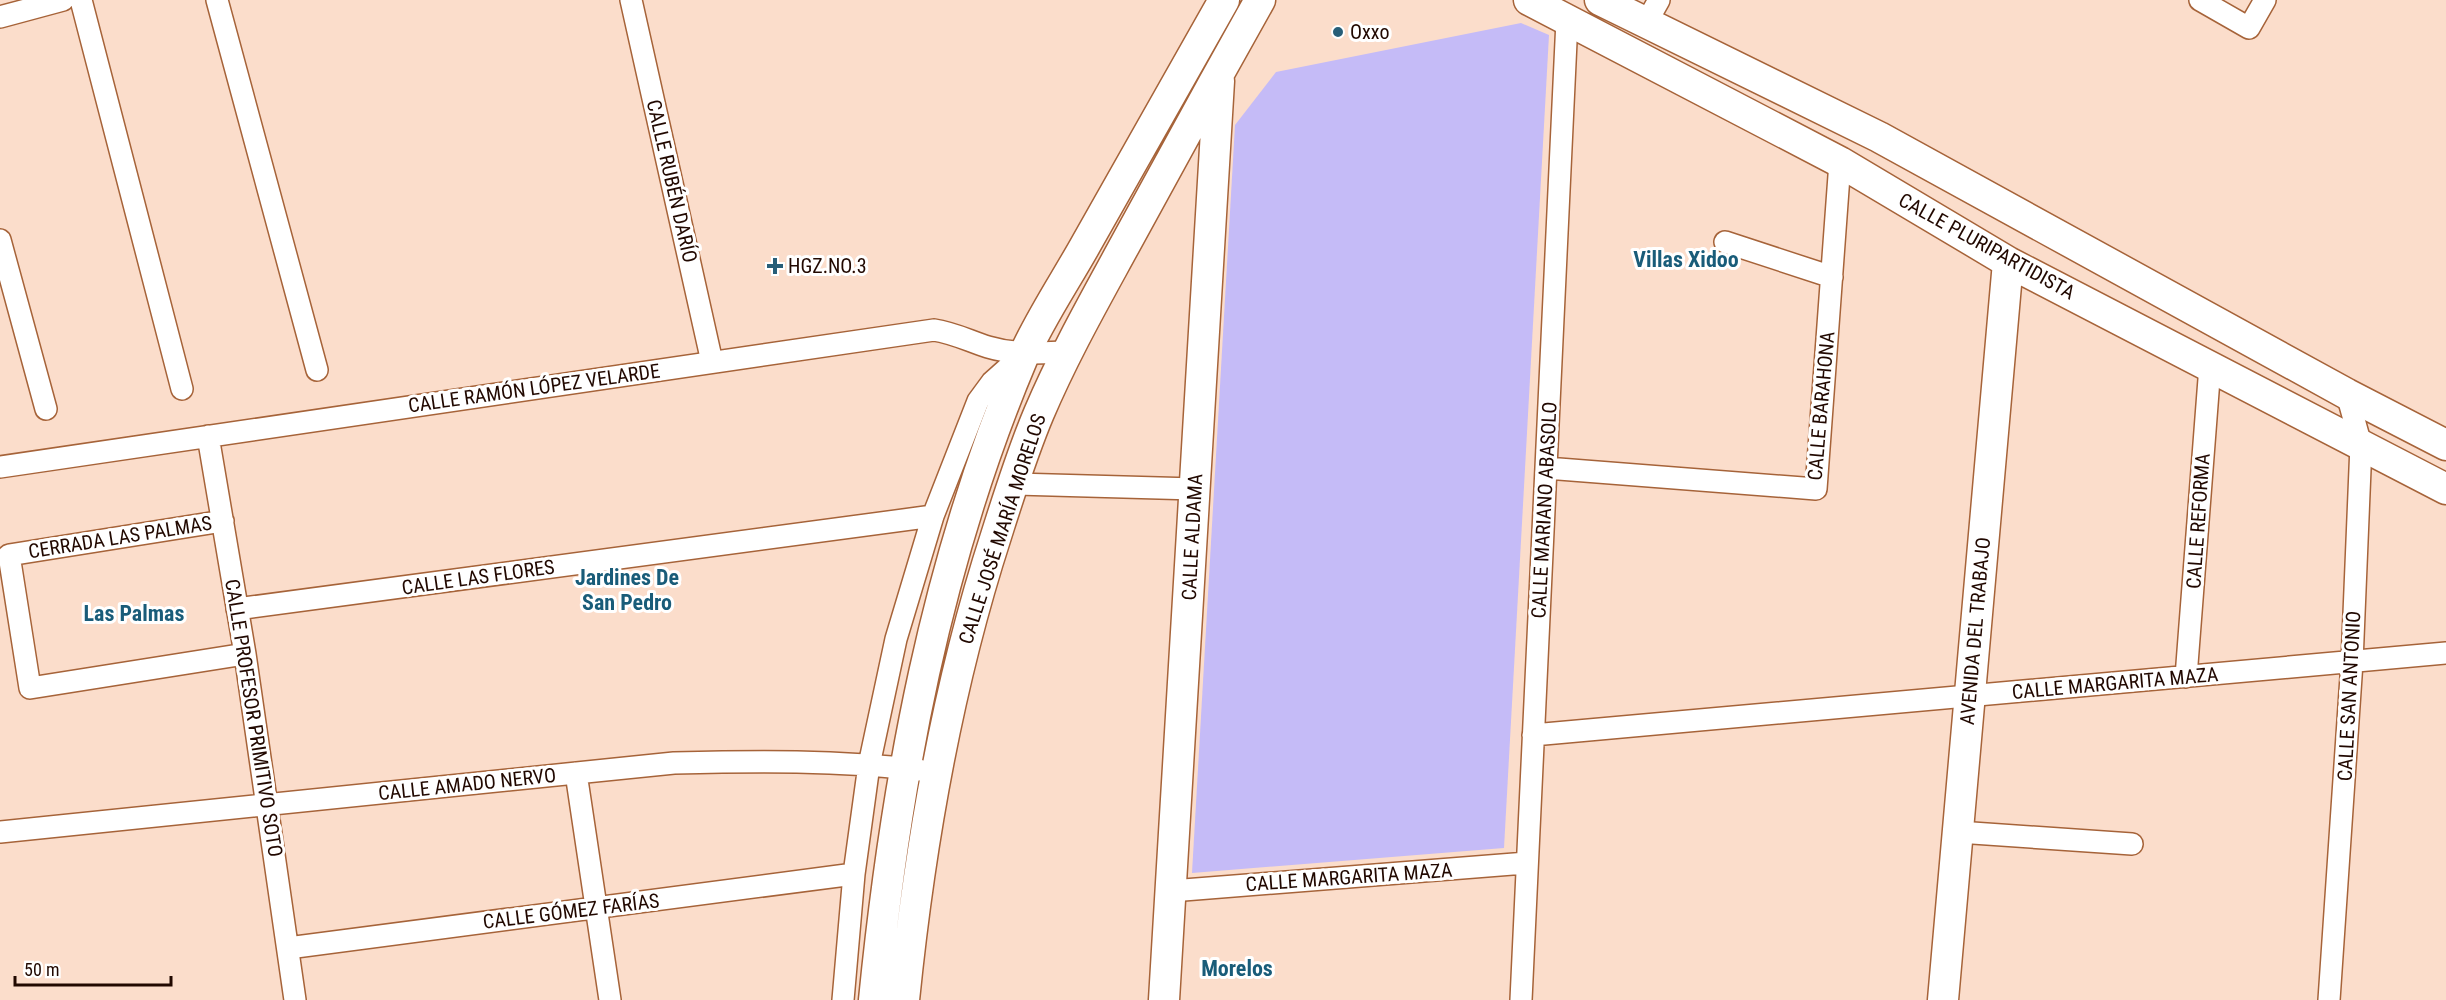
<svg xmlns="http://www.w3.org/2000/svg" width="2446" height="1000" font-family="'Roboto Condensed',sans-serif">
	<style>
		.green { fill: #c5bbf7 }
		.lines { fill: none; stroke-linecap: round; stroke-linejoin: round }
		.street-casing { stroke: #a66339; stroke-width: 24 }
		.secondary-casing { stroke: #a66339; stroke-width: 33 }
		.street { stroke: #fff; stroke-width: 21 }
		.secondary { stroke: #fff; stroke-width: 30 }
		.poi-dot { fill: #275e78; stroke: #fff; stroke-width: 2 }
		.labels { text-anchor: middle; stroke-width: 6; stroke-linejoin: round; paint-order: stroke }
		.poi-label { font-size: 20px; fill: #210800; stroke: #fff; text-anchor: start }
		.street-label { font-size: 20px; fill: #210800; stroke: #fff }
		.quarter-label { font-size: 22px; font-weight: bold; fill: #195c79; stroke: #fff }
	</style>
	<rect width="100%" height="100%" fill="#fbddcb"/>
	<path class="green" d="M1521 23 1549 35 1504 848 1192 873 1235 125 1276 72Z"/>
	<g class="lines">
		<g class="street-casing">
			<path id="street" d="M81 0 182 389
				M217 0 317 370
				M631 0 712 362
				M2200 0 2249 28 2265 0
				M0 17 63 0
				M1646 23 1659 0
				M0 240 46 409
				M1725 242 1832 277
				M208 436 245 654 295 1000
				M0 467 934 330C954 333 969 341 988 347 1015 355 1039 353 1067 352
				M1546 468 1816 489 1840 162
				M1012 484 1195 489
				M223 521 9 555 30 688 245 654
				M237 609 933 516
				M2186 677 2210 366
				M1533 735 2446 653
				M576 773 610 1000
				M0 832 674 763C756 761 838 760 919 770
				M1958 832 2132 844
				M1171 891 1527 863
				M288 948 854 874
				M843 1000 854 874 869 765 896 639 933 516 978 401 992 382 1020 357
				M1521 1000 1567 20
				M2329 1000 2352 662 2361 445 2347 394"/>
		</g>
		<g class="secondary-casing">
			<path id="secondary" d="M1529 0 1840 162 2008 262 2446 489
				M1600 0 1879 137 2347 394 2446 445
				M874 1000C896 780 936 562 1023 357 1039 320 1066 280 1086 244 1132 163 1178 82 1224 0
				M904 1000C920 842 947 687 996 536 1009 495 1022 453 1039 413 1064 354 1096 298 1127 241 1171 160 1215 80 1260 0
				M1164 1000 1219 81
				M1943 1000 2008 262"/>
		</g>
		<use href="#street" class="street"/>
		<use href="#secondary" class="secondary"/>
	</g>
	<g class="poi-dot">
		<circle cx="1338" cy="32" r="6"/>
		<path d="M772 257h6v6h6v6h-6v6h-6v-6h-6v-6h6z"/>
	</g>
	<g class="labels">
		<g class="poi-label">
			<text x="1350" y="39">Oxxo</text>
			<text x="788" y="273">HGZ.NO.3</text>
		</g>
		<g class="street-label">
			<text transform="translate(672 181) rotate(77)" y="7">CALLE RUBÉN DARÍO</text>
			<text transform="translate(1987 246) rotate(29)" y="7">CALLE PLURIPARTIDISTA</text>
			<text transform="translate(534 388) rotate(-8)" y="7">CALLE RAMÓN LÓPEZ VELARDE</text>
			<text transform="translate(1821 406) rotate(-85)" y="7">CALLE BARAHONA</text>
			<text transform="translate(1544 510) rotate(-87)" y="7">CALLE MARIANO ABASOLO</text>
			<text transform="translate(2198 521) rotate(-86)" y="7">CALLE REFORMA</text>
			<text transform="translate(1002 529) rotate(-72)" y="7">CALLE JOSÉ MARÍA MORELOS</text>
			<text transform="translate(120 537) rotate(-9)" y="7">CERRADA LAS PALMAS</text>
			<text transform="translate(1192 537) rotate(-87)" y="7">CALLE ALDAMA</text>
			<text transform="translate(478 577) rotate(-8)" y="7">CALLE LAS FLORES</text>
			<text transform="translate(1975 631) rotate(-85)" y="7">AVENIDA DEL TRABAJO</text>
			<text transform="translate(2115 683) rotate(-5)" y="7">CALLE MARGARITA MAZA</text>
			<text transform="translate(2349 696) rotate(-87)" y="7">CALLE SAN ANTONIO</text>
			<text transform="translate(254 718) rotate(81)" y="7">CALLE PROFESOR PRIMITIVO SOTO</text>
			<text transform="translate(467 784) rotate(-6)" y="7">CALLE AMADO NERVO</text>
			<text transform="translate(1349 877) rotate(-4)" y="7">CALLE MARGARITA MAZA</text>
			<text transform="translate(571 911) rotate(-7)" y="7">CALLE GÓMEZ FARÍAS</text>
		</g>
		<g class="quarter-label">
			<text x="1686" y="267">Villas Xidoo</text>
			<text x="627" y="585">Jardines De<tspan x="627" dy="25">San Pedro</tspan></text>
			<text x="134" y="621">Las Palmas</text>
			<text x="1237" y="976">Morelos</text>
		</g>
	</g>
	<path d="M15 976v9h156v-9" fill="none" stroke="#210800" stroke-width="3"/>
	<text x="24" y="976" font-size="18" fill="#210800" stroke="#ffffff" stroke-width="4.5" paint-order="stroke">50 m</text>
</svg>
